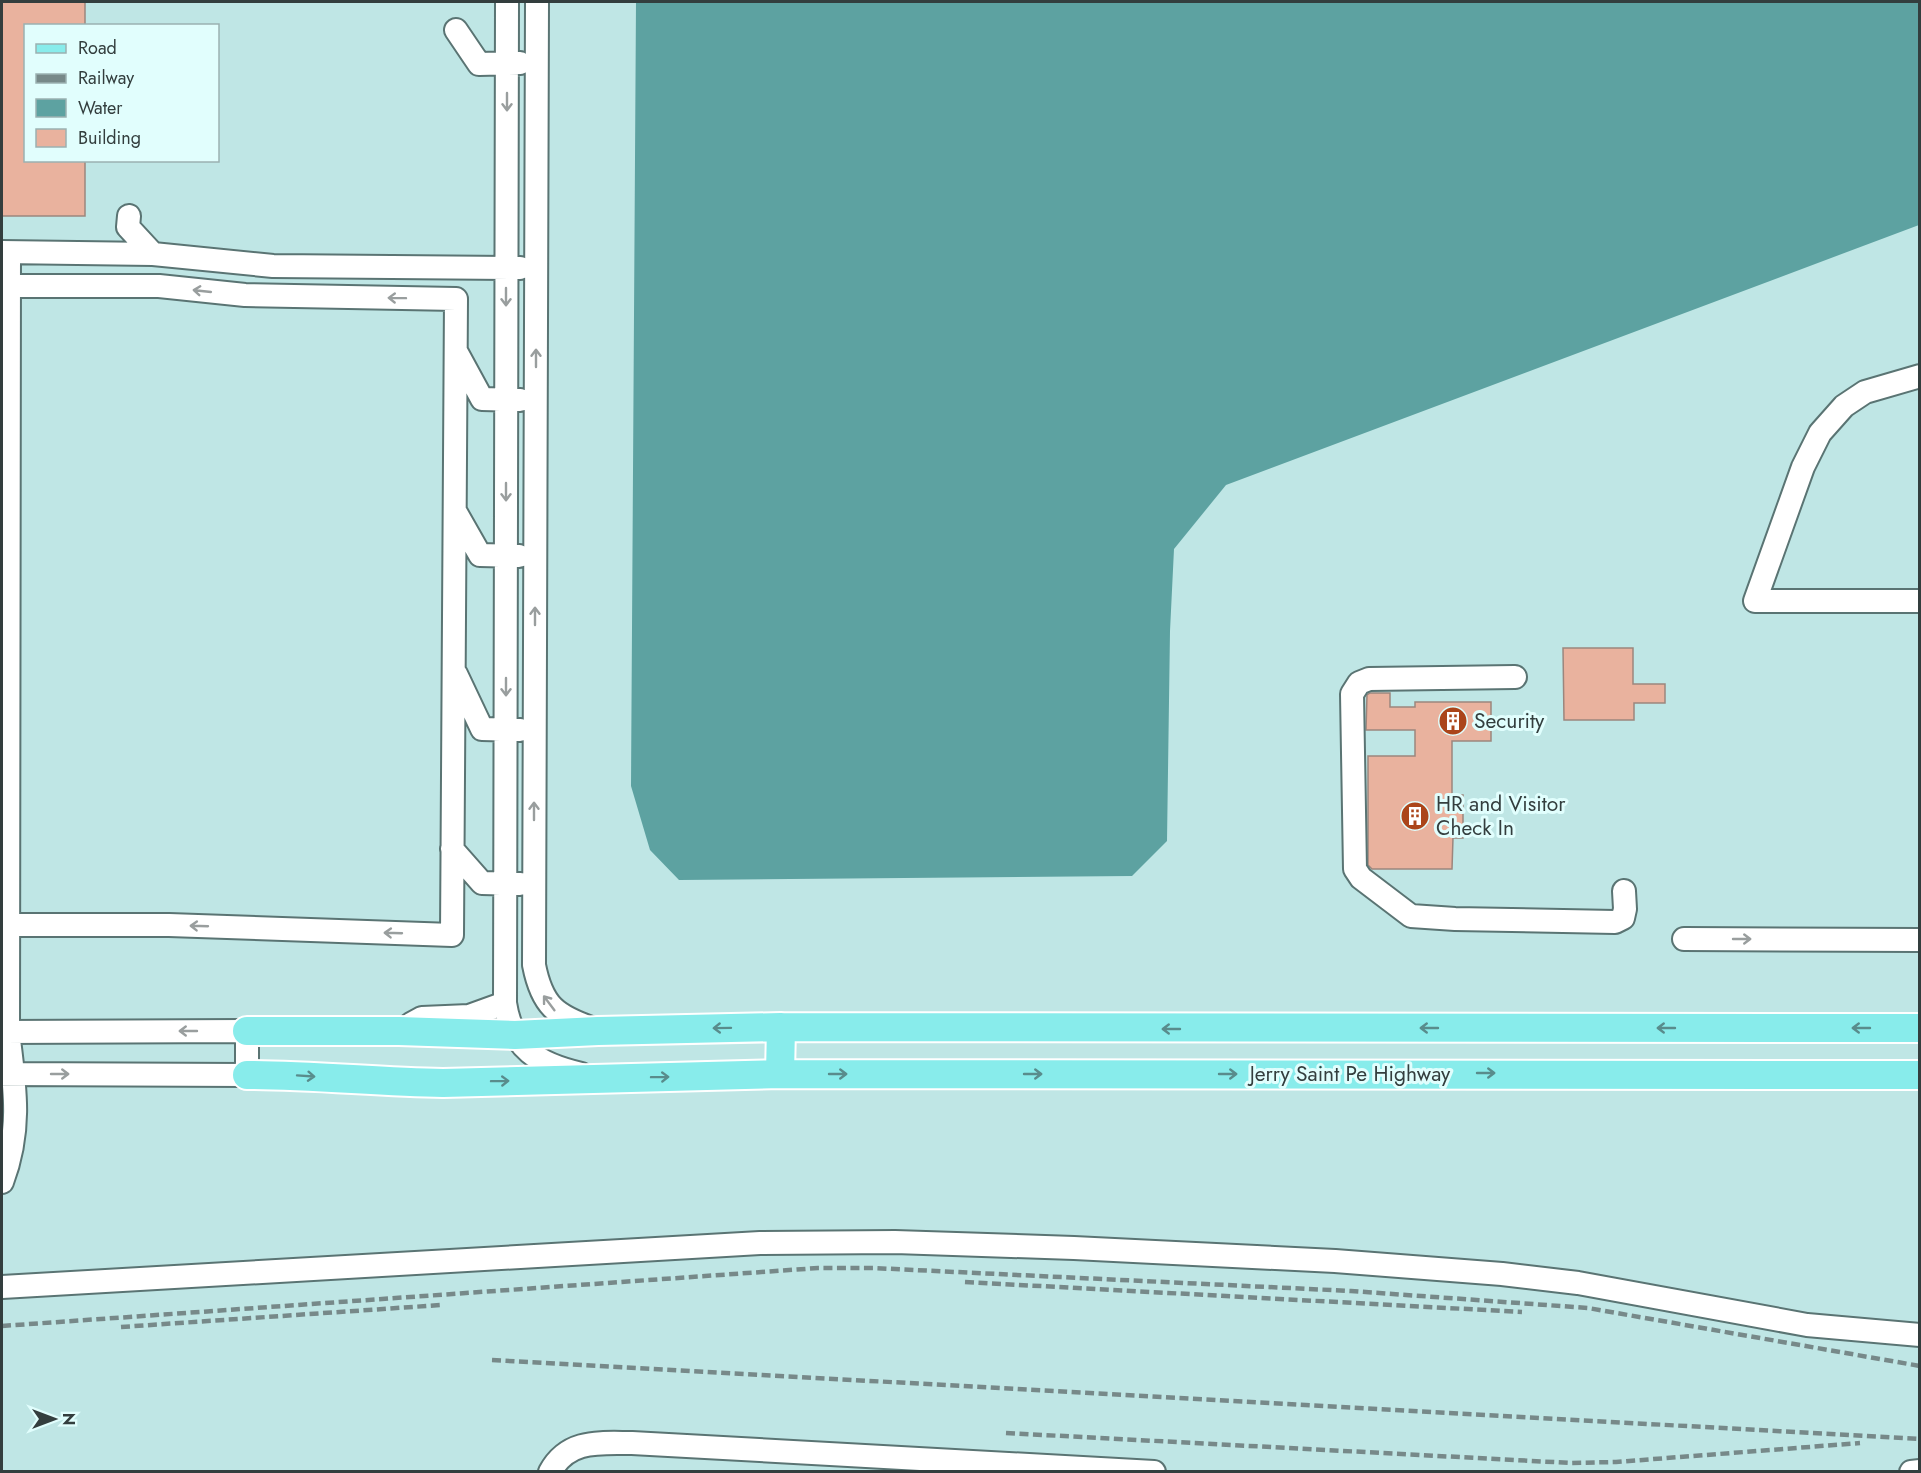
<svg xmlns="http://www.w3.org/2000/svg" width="1921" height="1473" font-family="Jost,sans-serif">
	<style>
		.built { fill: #bfe6e5; fill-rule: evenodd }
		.water { fill: #5da2a1 }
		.building { fill: #e9b29e; stroke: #9c867d; stroke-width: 1.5 }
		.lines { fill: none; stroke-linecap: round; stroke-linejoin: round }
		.minor-casing { stroke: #5a7473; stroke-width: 26 }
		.major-casing { stroke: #fff; stroke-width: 32 }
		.minor { stroke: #fff; stroke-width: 22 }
		.major { stroke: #88eceb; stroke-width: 28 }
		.rail { stroke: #778989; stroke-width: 4.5; stroke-dasharray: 9 4.5; stroke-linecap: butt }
		.oneway { stroke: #999e9e }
		.oneway2 { stroke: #598c8c }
		.labels { text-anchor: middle; stroke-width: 6; stroke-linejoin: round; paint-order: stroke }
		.poi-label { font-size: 21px; fill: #333e3e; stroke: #e1fefd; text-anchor: start }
		.street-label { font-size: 21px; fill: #333e3e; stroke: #e1fefd }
	</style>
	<rect width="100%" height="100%" fill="#d4f1f0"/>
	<path class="built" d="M2 2H1919V1471H2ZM26 26H218V160H26Z"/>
	<path class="water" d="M636 2H1919V225L1226 485 1174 549 1170 631 1167 841 1132 876 679 880 650 850 631 786Z"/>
	<path class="building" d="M2 2H85V26H26V160H85V216H2Z
		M1563 648H1633V684H1665V703H1634V720H1564Z
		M1390 693V707H1415V702H1491V741H1452V795H1463V838H1453L1452 869H1372L1368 865V756H1415V730H1366L1367 695 1370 693Z"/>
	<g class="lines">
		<g class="minor-casing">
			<path id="minor" d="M507 2 505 1003C512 1049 538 1064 581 1074
				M537 2 534 965C542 1006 556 1016 594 1029
				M456 30 479 64 520 63
				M129 216 128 227 153 254
				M2 252 153 254 273 266 520 268
				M2 286H159L245 295 456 299 452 935 169 925H8
				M457 353 482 399 520 400
				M1920 376 1865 392 1844 406 1820 433 1803 467 1755 601H1920
				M455 511 480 555 519 556
				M456 674 482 729 520 730
				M1515 677 1369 679 1359 683 1352 694 1355 869 1361 878 1411 916 1455 919 1615 922 1623 918 1625 909 1624 891
				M452 849 482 883 520 884
				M1684 939 1920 940
				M411 1024 422 1018 469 1016 505 1003
				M2 1032 247 1031V1075L2 1074
				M2 1182C22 1129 15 1087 8 1032L9 253
				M2 1287 760 1243 895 1242 1074 1248 1335 1261 1502 1274 1578 1283 1807 1325 1920 1335
				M550 1472C568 1439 599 1443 632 1443L1154 1472
				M1911 1472 1920 1471"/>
		</g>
		<g class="major-casing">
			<path id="major" d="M247 1031H399L515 1035 598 1031 781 1027 1920 1028
				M780 1074 781 1027
				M247 1075C313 1075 377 1082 443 1083L780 1074 1920 1075"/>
		</g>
		<use href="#minor" class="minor"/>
		<use href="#major" class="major"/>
		<path class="rail" d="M965 1282 1522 1312
			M2 1326 818 1268H873L1351 1291 1588 1308 1920 1366
			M121 1327 441 1305
			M492 1360 1920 1439
			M1006 1433 1571 1463 1616 1462 1860 1443"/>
	</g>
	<defs><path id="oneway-shaft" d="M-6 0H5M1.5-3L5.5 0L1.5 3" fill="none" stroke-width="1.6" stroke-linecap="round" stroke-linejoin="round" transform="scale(1.5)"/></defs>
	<g class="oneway">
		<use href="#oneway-shaft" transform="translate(507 102) rotate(90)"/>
		<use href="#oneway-shaft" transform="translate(202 291) rotate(-174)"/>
		<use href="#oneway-shaft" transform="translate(506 297) rotate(90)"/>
		<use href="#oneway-shaft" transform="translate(397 298) rotate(-179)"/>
		<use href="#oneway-shaft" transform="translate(536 358) rotate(-90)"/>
		<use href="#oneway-shaft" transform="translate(506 492) rotate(90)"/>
		<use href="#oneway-shaft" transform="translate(535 616) rotate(-90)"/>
		<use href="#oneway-shaft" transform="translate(506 687) rotate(90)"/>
		<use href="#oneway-shaft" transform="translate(534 811) rotate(-90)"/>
		<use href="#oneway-shaft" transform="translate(199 926) rotate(-178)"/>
		<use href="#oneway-shaft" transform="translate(393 933) rotate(-178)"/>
		<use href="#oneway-shaft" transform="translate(1742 939)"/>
		<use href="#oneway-shaft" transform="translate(549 1003) rotate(-127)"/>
		<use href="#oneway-shaft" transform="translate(188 1031) rotate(180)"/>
		<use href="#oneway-shaft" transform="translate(60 1074)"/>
	</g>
	<g class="oneway2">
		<use href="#oneway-shaft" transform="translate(722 1028) rotate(179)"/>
		<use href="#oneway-shaft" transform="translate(1429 1028) rotate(180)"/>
		<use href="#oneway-shaft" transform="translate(1666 1028) rotate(180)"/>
		<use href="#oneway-shaft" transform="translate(1861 1028) rotate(-180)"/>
		<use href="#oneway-shaft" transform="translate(1171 1029) rotate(-180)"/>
		<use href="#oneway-shaft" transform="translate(1486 1073)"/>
		<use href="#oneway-shaft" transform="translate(838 1074)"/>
		<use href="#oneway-shaft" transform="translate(1033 1074)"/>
		<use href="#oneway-shaft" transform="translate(1228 1074)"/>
		<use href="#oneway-shaft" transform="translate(306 1076) rotate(4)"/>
		<use href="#oneway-shaft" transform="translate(660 1077) rotate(-1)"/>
		<use href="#oneway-shaft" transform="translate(500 1081) rotate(-1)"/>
	</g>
	<defs>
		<g id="building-disc" transform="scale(1.5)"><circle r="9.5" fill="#ab451a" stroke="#e1fefd"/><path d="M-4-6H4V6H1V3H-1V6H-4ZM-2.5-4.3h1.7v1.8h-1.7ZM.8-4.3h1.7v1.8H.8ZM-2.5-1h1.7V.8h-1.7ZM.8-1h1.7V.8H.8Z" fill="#fff"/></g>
	</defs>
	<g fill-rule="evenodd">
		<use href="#building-disc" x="1453" y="721"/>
		<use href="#building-disc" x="1415" y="816"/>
	</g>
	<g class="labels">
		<g class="poi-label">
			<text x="1474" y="728">Security</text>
			<text x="1436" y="811">HR and Visitor<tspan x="1436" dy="24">Check In</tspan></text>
		</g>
		<g class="street-label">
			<text x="1350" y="1081">Jerry Saint Pe Highway</text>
		</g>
	</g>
	<rect width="1921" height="1473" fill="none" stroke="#333e3e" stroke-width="6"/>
	<rect x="24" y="24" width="195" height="138" fill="#e1fefd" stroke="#9bb1b1" stroke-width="1.5"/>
	<rect x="36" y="44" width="30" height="9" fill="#88eceb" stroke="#9bb1b1" stroke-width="1.5"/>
	<text x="78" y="54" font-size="18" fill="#333e3e">Road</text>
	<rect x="36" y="74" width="30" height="9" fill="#778989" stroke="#9bb1b1" stroke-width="1.5"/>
	<text x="78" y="84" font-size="18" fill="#333e3e">Railway</text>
	<rect x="36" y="99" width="30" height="18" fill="#5da2a1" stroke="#9bb1b1" stroke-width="1.5"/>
	<text x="78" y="114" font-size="18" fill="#333e3e">Water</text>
	<rect x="36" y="129" width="30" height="18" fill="#e9b29e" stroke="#9bb1b1" stroke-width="1.5"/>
	<text x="78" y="144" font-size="18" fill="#333e3e">Building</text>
	<g transform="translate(54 1419) rotate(90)" stroke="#e1fefd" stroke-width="4.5" paint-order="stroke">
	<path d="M0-4.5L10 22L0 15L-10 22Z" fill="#333e3e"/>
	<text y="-9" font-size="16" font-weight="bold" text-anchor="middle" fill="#333e3e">N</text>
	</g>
</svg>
